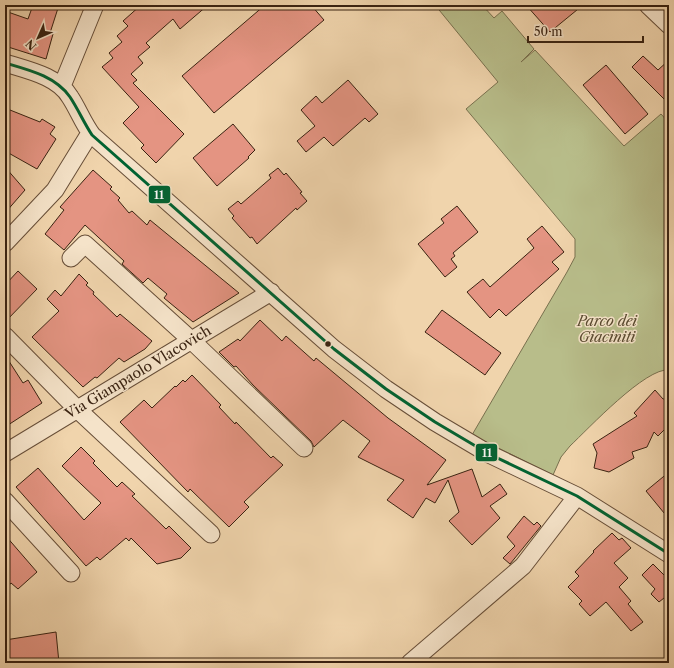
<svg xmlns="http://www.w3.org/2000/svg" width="674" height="668" font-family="'Libre Caslon Text',serif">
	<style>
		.green { fill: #b8bd8a; stroke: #78704e }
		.building { fill: #e49482; stroke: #392211 }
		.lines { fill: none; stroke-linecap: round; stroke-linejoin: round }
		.minor-casing { stroke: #674e38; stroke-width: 19 }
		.minor { stroke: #f5e3c9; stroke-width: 17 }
		.bus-1-casing { stroke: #f5e3c9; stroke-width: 6 }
		.bus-1 { stroke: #006332; stroke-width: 3 }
		.bus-dot { fill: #392211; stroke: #f5e3c9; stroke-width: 1.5 }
		.labels { text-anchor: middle; stroke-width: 3; stroke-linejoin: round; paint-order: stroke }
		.park-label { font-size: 14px; font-style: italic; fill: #59492f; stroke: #f5e3c9 }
		.street-label { font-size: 14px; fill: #392211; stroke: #f5e3c9 }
		.line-badge { stroke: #f5e3c9; stroke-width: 1.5 }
		.badge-label { font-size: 11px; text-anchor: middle; font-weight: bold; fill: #fff }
	</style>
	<rect width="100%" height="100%" fill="#f0d4ac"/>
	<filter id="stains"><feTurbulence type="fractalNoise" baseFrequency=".005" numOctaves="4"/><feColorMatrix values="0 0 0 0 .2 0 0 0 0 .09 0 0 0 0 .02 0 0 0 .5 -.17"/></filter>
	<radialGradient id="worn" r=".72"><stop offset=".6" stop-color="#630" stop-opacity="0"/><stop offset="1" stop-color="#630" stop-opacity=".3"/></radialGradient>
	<path class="green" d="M435 5H482L494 18 502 11 534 49 521 62 535 50 624 146 661 114 669 123V370C646 367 588 429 570 446L561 457 553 475 472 435 567 272 575 257V239L466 109 498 82Z"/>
	<path class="building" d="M33 5H59L50 33 53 34 46 59 5 46V11L28 19Z
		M141 5H208L180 29 173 19 146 43 150 47 138 57 143 63 131 74 137 80 133 83 184 134 156 163 141 148 144 145 123 123 139 107 102 67 113 58 109 53 122 42 117 36 128 26 123 21Z
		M265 5H311L324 20 214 113 182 76Z
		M526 5H583L550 32Z
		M643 56 658 70 669 60V104L632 67Z
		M606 65 648 114 625 134 583 85Z
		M348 80 378 114 369 122 365 118 333 146 324 137 306 152 297 141 315 126 301 110 316 96 322 103Z
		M5 108 40 122 42 119 55 127 50 134 56 139 37 169 5 151Z
		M233 124 255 150 248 157 249 158 217 186 193 158Z
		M5 167 25 190 5 213Z
		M278 168 284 175 286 173 302 192 300 193 307 201 297 210 296 208 257 244 252 237 250 238 232 218 234 216 228 209 238 201 241 204 271 178 269 175Z
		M93 170 112 187 110 189 120 198 118 200 129 213 132 211 147 225 150 220 239 293 193 322 164 298 167 294 148 278 143 283 122 264 124 261 85 225 64 250 45 234 64 210 60 207Z
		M457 206 478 232 453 253 455 256 451 259 457 267 445 277 418 244 444 223 441 219Z
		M542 226 564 252 552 262 559 269 506 316 499 309 490 318 467 292 483 279 490 287 534 248 527 239Z
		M18 271 37 289 5 322V285Z
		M79 274 88 283 86 285 94 292 93 294 117 317 120 314 152 341 145 349 124 362 119 358 97 378 95 377 83 387 32 337 59 311 47 299 55 290 61 296Z
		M442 310 501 353 485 375 425 332Z
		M260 320 282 341 286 336 314 361 316 358 388 418 446 460 427 485 472 469 482 497 500 484 507 494 490 506 500 518 472 545 449 521 459 512 448 480 435 503 426 498 413 518 387 500 404 480 358 457 370 441 343 420 314 447 311 441 253 385 236 366 234 367 219 352 238 339 240 341Z
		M5 355 23 383 28 380 42 403 5 427Z
		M192 375 221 405 219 407 235 424 236 422 271 458 273 456 283 465 244 502 249 507 229 527 190 489 188 492 120 422 144 400 152 408 175 386 176 387 183 380 185 382Z
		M655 390 663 399H669V425L658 436 654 432 647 447 632 452 634 458 609 472 594 468 597 453 593 444 637 416 634 413Z
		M81 447 95 461 93 463 117 487 122 482 135 494 132 496 166 529 169 526 191 548 181 558 157 564 131 538 129 541 126 538 100 560 97 557 86 566 16 487 38 468 84 520 101 503 62 466Z
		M669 472V519L646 491Z
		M524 516 534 525 537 522 541 526 510 564 503 558 515 546 507 537Z
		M612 533 619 540 622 538 631 548 614 563 628 578 619 587 631 601 628 604 643 622 631 631 606 602 590 616 579 604 582 601 568 587 579 576 575 572 594 552 593 551Z
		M5 535 37 572 18 589 11 583 5 590Z
		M653 564 667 578 669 576V603L664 598 659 602 651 594 655 589 642 575Z
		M56 632 59 663H5V640Z"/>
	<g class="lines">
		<g class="minor-casing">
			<path id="minor" d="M648 5 669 25
				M5 63C27 70 58 76 70 97 78 109 83 123 92 135L334 349 386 389 435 422 489 454 577 496 669 554
				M62 86 95 5
				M5 243 55 190 87 138 92 135
				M71 258 85 244 190 339 304 448
				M5 336 77 409 211 534
				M5 453 271 292
				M5 501 71 573
				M410 663 523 566 577 496"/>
		</g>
		<use href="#minor" class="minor"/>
		<g class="bus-1-casing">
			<path id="bus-1" d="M5 63C29 70 55 76 70 97 78 109 84 123 92 135L334 349 386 389 435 422 489 454 577 496 669 554"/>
		</g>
		<use href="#bus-1" class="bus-1"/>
	</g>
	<circle class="bus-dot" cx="328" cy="344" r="3.5"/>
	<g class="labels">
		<g class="park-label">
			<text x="607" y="326">Parco dei<tspan x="607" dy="16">Giaciniti</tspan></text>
		</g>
		<g class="street-label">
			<text transform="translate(138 372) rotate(-31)" y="5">Via Giampaolo Vlacovich</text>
		</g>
	</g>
	<g class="line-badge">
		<rect x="148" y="185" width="23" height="19" rx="4" fill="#006332"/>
		<rect x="475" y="443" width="23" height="19" rx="4" fill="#006332"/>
	</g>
	<g class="badge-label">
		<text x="159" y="199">11</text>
		<text x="487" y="457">11</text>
	</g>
	<rect width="674" height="668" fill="none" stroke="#f0d4ac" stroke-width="20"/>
	<rect x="6" y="6" width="662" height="656" fill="none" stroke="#392211" stroke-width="2"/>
	<rect x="10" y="10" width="654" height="648" fill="none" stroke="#392211"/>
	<g transform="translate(38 38) rotate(225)" stroke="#f5e3c9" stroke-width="3" paint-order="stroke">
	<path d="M0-3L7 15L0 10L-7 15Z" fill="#392211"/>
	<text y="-6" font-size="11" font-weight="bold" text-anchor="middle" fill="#392211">N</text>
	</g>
	<path d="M528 36v6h115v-6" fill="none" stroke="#392211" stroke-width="2"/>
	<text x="534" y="36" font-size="12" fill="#392211" stroke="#f5e3c9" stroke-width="3" paint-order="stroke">50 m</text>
	<rect width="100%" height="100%" filter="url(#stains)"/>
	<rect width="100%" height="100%" fill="url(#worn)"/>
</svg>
